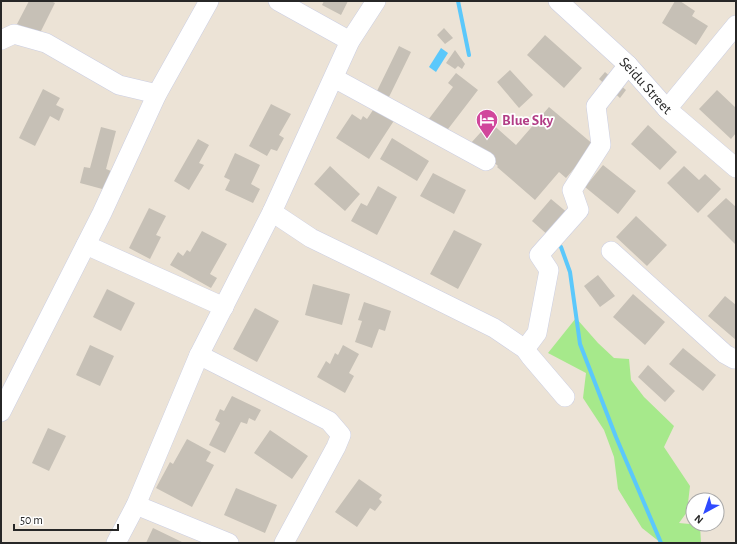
<svg xmlns="http://www.w3.org/2000/svg" width="737" height="544" font-family="'Alegreya Sans',sans-serif">
	<style>
		.green { fill: #a6e98b }
		.water { fill: #5bc8fb }
		.lines { fill: none; stroke-linecap: round; stroke-linejoin: round }
		.stream { stroke: #5bc8fb; stroke-width: 4 }
		.building { fill: #c6c0b6 }
		.minor-casing { stroke: #cbcee2; stroke-width: 20 }
		.minor { stroke: #fff; stroke-width: 19 }
		.labels { text-anchor: middle; stroke-width: 3.5; stroke-linejoin: round; paint-order: stroke }
		.street-label { font-size: 15px; fill: #272727; stroke: #fff }
		.hotel-label { font-size: 15px; font-weight: bold; fill: #b23c85; stroke: #fff; text-anchor: start }
	</style>
	<rect width="100%" height="100%" fill="#ece3d6"/>
	<path class="green" d="M576 318 598 343 614 358 629 359 631 380 644 397 674 426 664 447 690 486 687 512 679 523 700 525 701 543H661L642 528 618 489 614 457 604 430 583 398 586 373 548 353Z"/>
	<path class="water" d="M441 48 448 53 436 72 429 67Z"/>
	<g class="lines">
		<path class="stream" d="M458 1 469 55
			M561 247 570 272 580 344 616 437 659 538 661 543"/>
	</g>
	<path class="building" d="M29 1H51L55 3 39 35 17 24Z
		M324 1H348L341 15 322 5Z
		M675 1H680L695 11 692 16 708 26 696 45 662 23Z
		M444 28 453 38 445 44 437 35Z
		M545 35 582 68 564 88 527 55Z
		M399 46 411 52 389 97 377 91Z
		M455 50 465 64 462 69 458 66 455 69 446 63Z
		M510 70 533 95 519 108 497 82Z
		M605 72 626 90 620 98 599 79Z
		M456 73 478 90 445 133 428 120 453 87 448 83Z
		M43 89 60 98 56 105 64 109 59 121 50 116 35 146 19 138Z
		M717 90 736 108V133L731 139 699 109Z
		M271 104 291 114 279 135 284 138 277 151 271 149 267 156 249 146Z
		M377 104 397 116 369 159 336 138 352 114 361 120 363 116 367 119Z
		M549 107 594 145 566 178 559 172 535 200 497 167 498 166 471 143 490 122 516 145Z
		M648 125 677 152 660 170 631 144Z
		M101 127 116 131 106 169 111 171 106 190 80 183 84 167 90 168Z
		M392 138 429 161 417 181 380 159Z
		M198 139 209 145 199 163 204 165 189 190 174 181Z
		M235 153 260 165 251 184 260 189 253 203 225 190 230 180 224 177Z
		M603 165 636 191 618 214 585 187Z
		M330 166 360 194 345 211 314 184Z
		M684 166 699 180 705 174 721 189 698 213 667 183Z
		M433 173 466 190 454 214 420 196Z
		M378 186 397 197 377 235 351 221 361 203 367 206Z
		M726 198 736 207V245L707 216Z
		M551 199 569 214 549 236 532 221Z
		M149 208 166 216 156 235 161 237 150 259 129 248Z
		M636 216 667 245 647 266 616 237Z
		M454 230 482 244 458 289 430 274Z
		M202 231 227 244 210 274 217 278 211 288 170 265 178 252 183 256 187 250 190 252Z
		M598 275 615 296 600 307 584 286Z
		M313 284 350 294 342 325 305 315Z
		M107 289 135 303 121 331 93 317Z
		M633 294 665 322 645 345 613 317Z
		M725 296 736 305V340L708 316Z
		M364 302 391 311 385 331 379 329 372 348 355 342 362 321 358 320Z
		M255 308 279 321 257 362 233 349Z
		M90 345 114 356 100 386 76 375Z
		M343 345 359 354 349 373 354 376 345 393 317 377 326 361 330 364 335 353 338 355Z
		M683 348 716 375 703 391 669 364Z
		M648 365 675 391 665 402 638 377Z
		M232 396 261 410 255 421 249 418 247 424 241 422 225 453 209 445 220 423 215 420 220 409 224 411Z
		M48 428 66 436 49 471 32 463Z
		M270 430 308 456 292 479 254 453Z
		M187 439 211 452 206 461 214 465 192 507 156 488 170 462 173 464Z
		M359 479 382 495 379 499 382 502 375 511 370 508 357 527 335 512Z
		M236 488 277 505 265 533 224 515Z
		M153 528 184 543H146Z"/>
	<g class="lines">
		<g class="minor-casing">
			<g id="minor">
				<path d="M278 1 350 41"/>
				<path id="s1" d="M558 1 628 65 667 109 736 168"/>
				<path d="M1 40 14 34 46 43 119 85 157 94"/>
				<path d="M334 78 486 161"/>
				<path d="M667 109 736 25"/>
				<path d="M272 212 311 238 381 272 494 328 525 349 530 356 565 397"/>
				<path d="M86 245 224 307"/>
				<path d="M611 251 725 354 734 359H736"/>
				<path d="M525 349 537 333 549 270 539 255 579 210 572 190 601 145 596 106 628 65"/>
				<path d="M199 355 329 421 341 435 336 447 284 543"/>
				<path d="M1 412 102 213 157 94 209 1"/>
				<path d="M136 505 229 543"/>
				<path d="M116 543 136 505 199 355 272 212 350 41 376 1"/>
			</g>
		</g>
		<use href="#minor" class="minor"/>
	</g>
	<defs>
		<g id="hotel-pin" transform="scale(1.15)"><path d="M0 17L-7.5 6A9.5 9.5 0 1 1 7.5 6Z" fill="#d1479c" stroke="#fff"/><path d="M-6-4.5h1.5V1H6V5H4.5V3h-9V5H-6ZM-4 0a1.8 1.8 0 1 1 3.6 0ZM.5 0V-2.5h3Q6-2.5 6 0Z" fill="#fff"/></g>
	</defs>
	<g fill-rule="evenodd">
		<use href="#hotel-pin" x="487" y="120"/>
	</g>
	<g class="labels">
		<g class="street-label">
			<text dy="5" stroke="none"><textPath href="#s1" startOffset="122">Seidu Street</textPath></text>
		</g>
		<g class="hotel-label">
			<text x="502" y="125">Blue Sky</text>
		</g>
	</g>
	<rect width="737" height="544" fill="none" stroke="#272727" stroke-width="4"/>
	<g transform="translate(705 512) rotate(220)"><circle r="19" fill="#ffffff" stroke="#a9a9a9"/>
	<path d="M0-3L7 15L0 10L-7 15Z" fill="#2f4aff"/>
	<text y="-6" font-size="11" font-weight="bold" text-anchor="middle" fill="#272727">N</text>
	</g>
	<path d="M14 524v6h104v-6" fill="none" stroke="#272727" stroke-width="2"/>
	<text x="20" y="524" font-size="12" fill="#272727" stroke="#ffffff" stroke-width="3" paint-order="stroke">50 m</text>
</svg>
